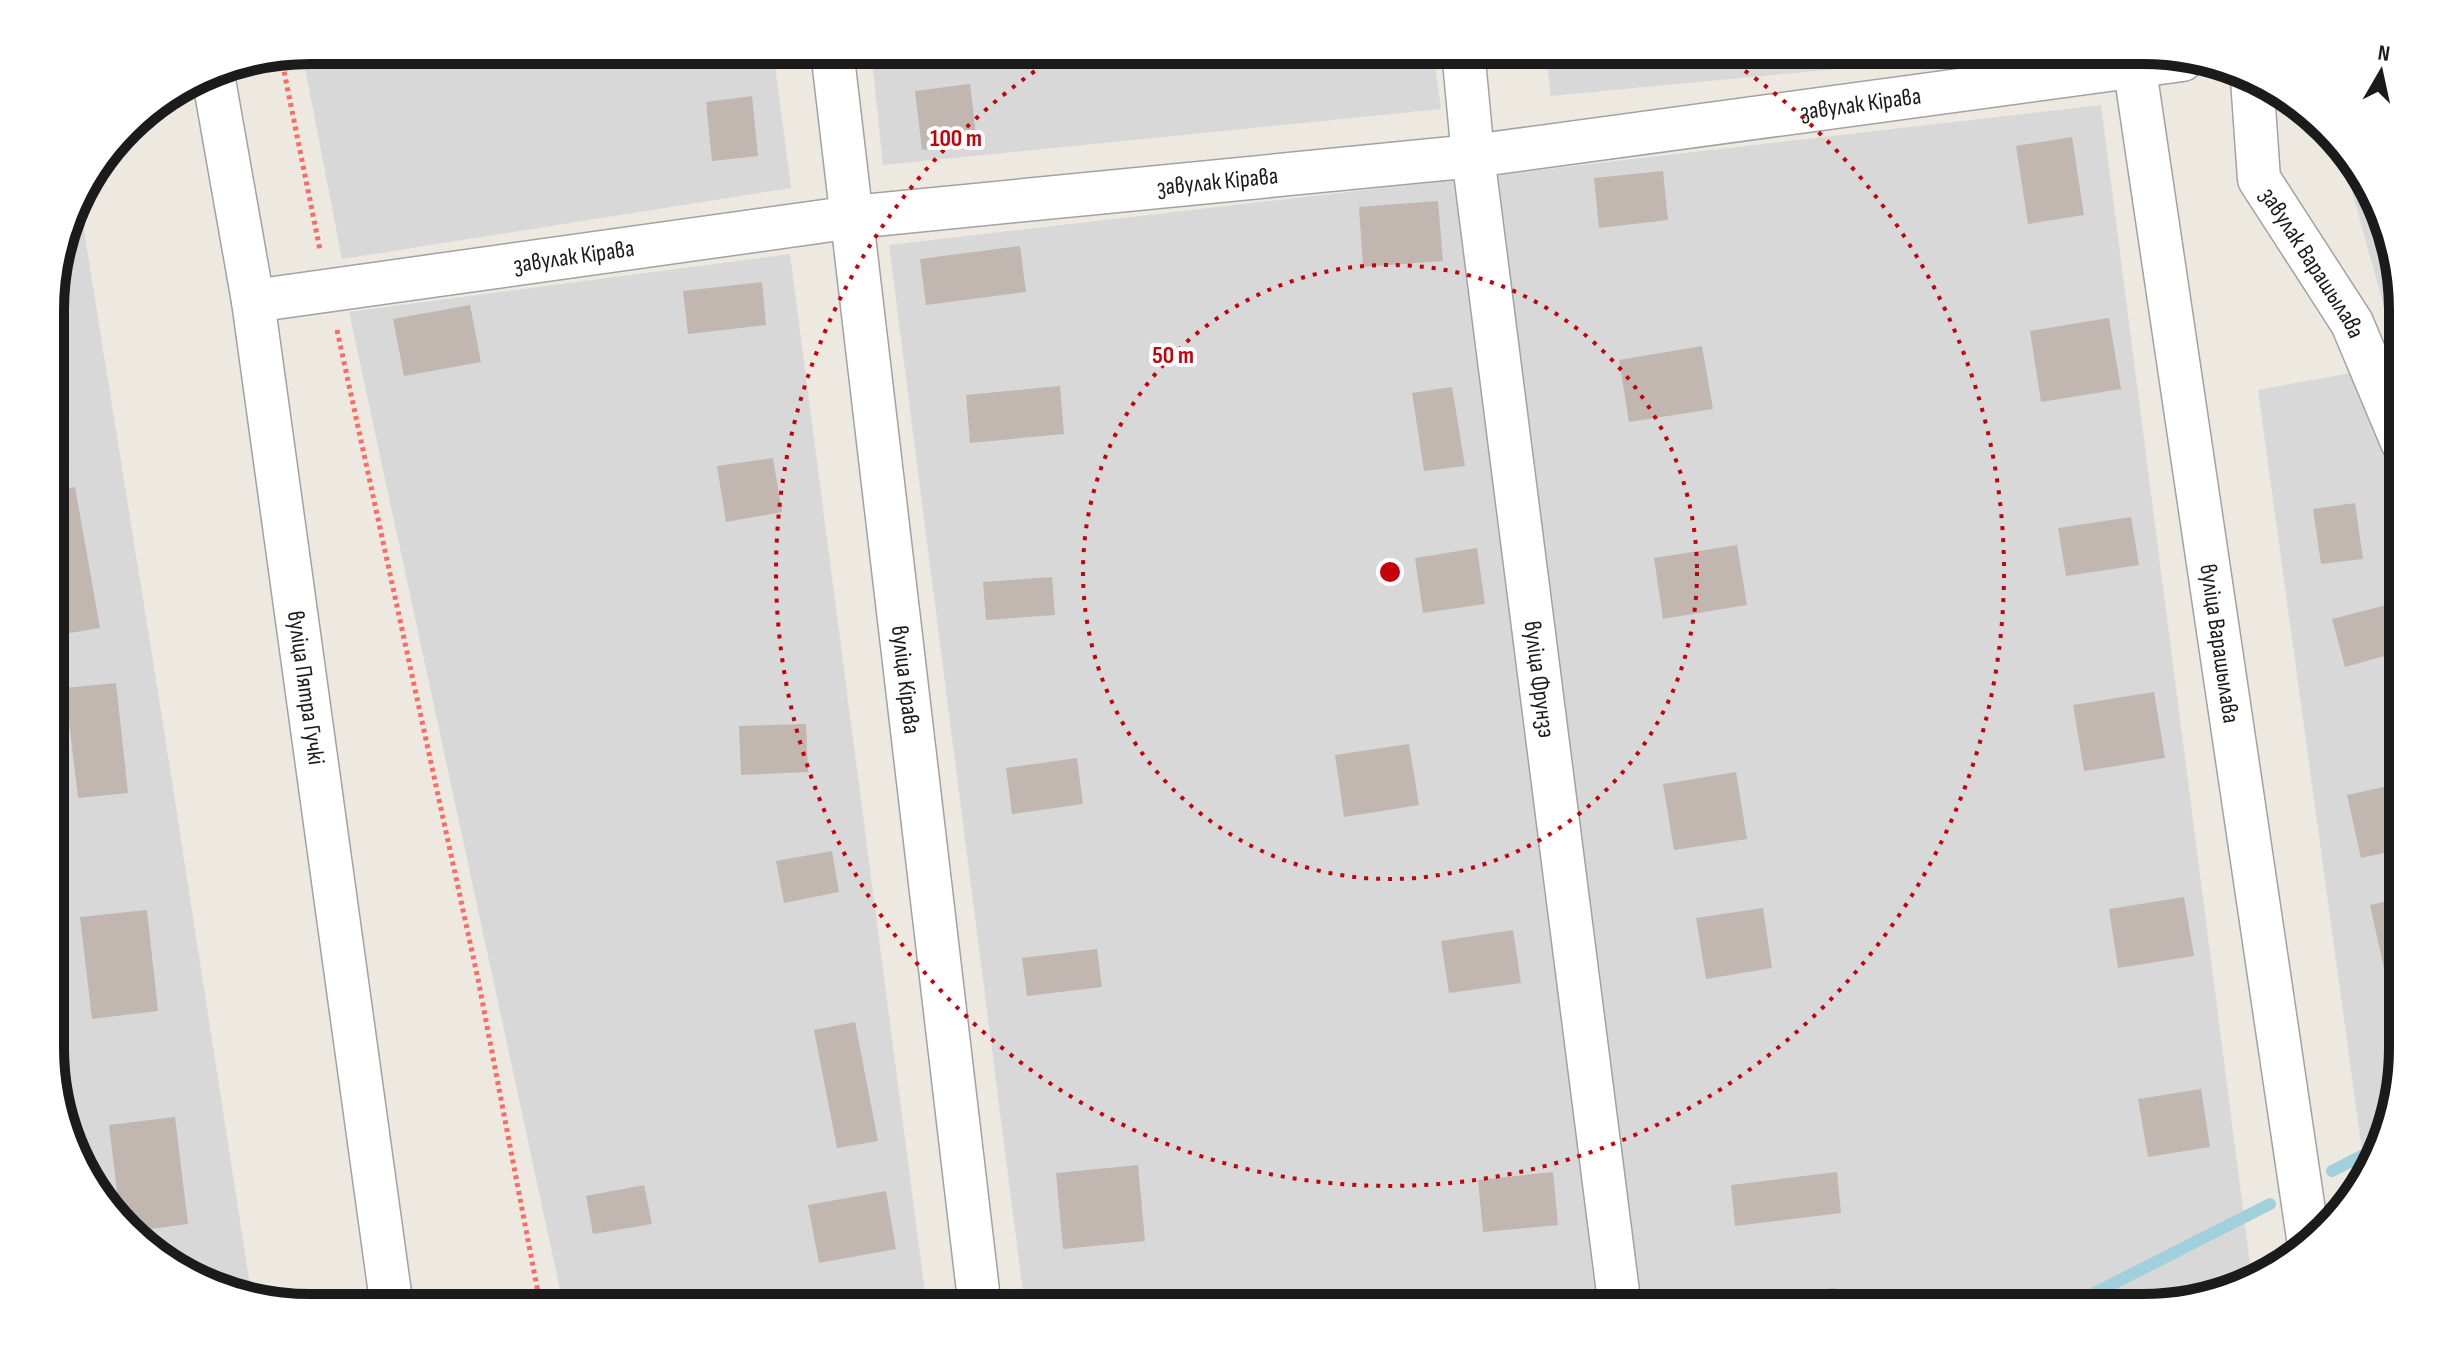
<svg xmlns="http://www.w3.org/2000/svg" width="2453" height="1358" font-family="'Sofia Sans Condensed',sans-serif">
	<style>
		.residential { fill: #d9d8d8 }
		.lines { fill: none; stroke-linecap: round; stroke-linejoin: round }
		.stream { stroke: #a0d0db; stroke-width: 12 }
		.building { fill: #c1b7b0 }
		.minor-casing { stroke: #a2a2a2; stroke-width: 45 }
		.path { stroke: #f96d65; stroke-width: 5; stroke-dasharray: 4 4; stroke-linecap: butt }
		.minor { stroke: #fff; stroke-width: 42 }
		.ring { fill: none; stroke: #c5010b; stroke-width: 4; stroke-dasharray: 4 8 }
		.labels { text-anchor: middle; stroke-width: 8; stroke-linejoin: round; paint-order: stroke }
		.street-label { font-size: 24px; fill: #1b1b1b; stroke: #fff }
		.rim { fill: none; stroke: #1b1b1b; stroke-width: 10 }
		.centre { fill: #c5010b; stroke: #fff; stroke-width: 4 }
		.ring-label { font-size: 24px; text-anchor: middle; font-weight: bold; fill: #c5010b; stroke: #fff; stroke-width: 8; stroke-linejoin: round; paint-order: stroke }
	</style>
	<rect width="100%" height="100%" fill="#ede8e0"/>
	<path class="residential" d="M310 50H773L791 188 342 259 302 52Z
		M871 50H1433L1441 109 883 165Z
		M1545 50H2036L1551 96Z
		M2101 105 2252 1279 2160 1307 1025 1308 889 245Z
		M2340 148 2359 166 2402 293V1065L2366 1180 2258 390 2400 364Z
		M78 193 164 730 251 1292 180 1273 94 1193 52 1081V277Z
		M790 254 927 1308H564L349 312Z"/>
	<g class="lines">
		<path class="stream" d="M2332 1171 2377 1148
			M2067 1307 2270 1204"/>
	</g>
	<path class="building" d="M970 84 977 143 922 150 915 91Z
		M752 96 758 156 712 161 706 102Z
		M2072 137 2084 215 2028 224 2016 146Z
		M1663 171 1668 220 1599 228 1594 178Z
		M1438 201 1443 261 1363 267 1359 207Z
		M1020 246 1026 292 926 305 920 259Z
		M762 282 766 325 688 334 683 291Z
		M470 305 481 362 404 376 393 319Z
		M2109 318 2121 389 2041 402 2030 331Z
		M1702 346 1713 409 1629 422 1619 360Z
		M1060 386 1064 434 970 443 966 395Z
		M1452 387 1465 466 1424 471 1412 393Z
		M773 458 782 512 726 522 717 466Z
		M75 487 100 628 52 636V491Z
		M2355 503 2363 559 2321 564 2313 509Z
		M2131 517 2139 565 2066 576 2058 528Z
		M1737 545 1747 605 1663 619 1654 558Z
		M1477 548 1485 604 1423 613 1415 558Z
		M1052 577 1055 615 986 620 983 582Z
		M2390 604 2402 651 2345 667 2332 619Z
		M116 683 128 793 78 798 65 688Z
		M2154 692 2165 758 2084 771 2073 705Z
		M806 724 808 772 741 775 739 726Z
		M1409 744 1419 805 1344 817 1335 755Z
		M1077 758 1083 804 1012 814 1006 768Z
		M1736 772 1747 839 1674 850 1663 784Z
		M2402 783V849L2361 858 2347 795Z
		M832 851 839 892 784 903 776 861Z
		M2184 897 2194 956 2118 968 2109 909Z
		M2402 898V969L2385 973 2370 905Z
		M1763 908 1772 968 1706 979 1696 918Z
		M147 910 158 1011 92 1019 80 917Z
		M1513 930 1521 983 1449 993 1441 941Z
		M1097 949 1102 987 1027 996 1022 958Z
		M855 1022 878 1141 837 1148 814 1030Z
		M2201 1089 2210 1147 2148 1157 2138 1099Z
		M175 1117 188 1224 135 1231 120 1217 109 1125Z
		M1138 1165 1145 1241 1063 1249 1056 1173Z
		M1553 1172 1558 1225 1483 1232 1478 1180Z
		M1837 1172 1841 1213 1735 1226 1731 1185Z
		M644 1185 652 1224 593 1234 586 1196Z
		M886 1191 896 1249 819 1263 808 1205Z
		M1835 1288 1837 1308H1749L1748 1298Z"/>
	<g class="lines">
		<g class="minor-casing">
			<g id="minor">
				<path id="s1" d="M832 50 980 1308"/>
				<path id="s2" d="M1463 50 1473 156 1620 1308"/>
				<path id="s3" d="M2132 50 2308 1238"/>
				<path id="s4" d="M212 69 253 301 392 1308"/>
				<path id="s5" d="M2252 79 2259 179 2352 323 2402 442"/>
				<path id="s6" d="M253 301 853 217 1473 156 2182 60"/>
			</g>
		</g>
		<path class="path" d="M281 56 320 250
			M337 330 478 979 541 1308"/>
		<use href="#minor" class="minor"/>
	</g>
	<g class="ring">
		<circle cx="1390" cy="572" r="307"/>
		<path d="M1715 51A614 614 0 1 1 1065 51"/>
	</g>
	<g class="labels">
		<g class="street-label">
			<text dy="8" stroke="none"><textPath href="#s6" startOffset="1620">завулак Кірава</textPath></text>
			<text dy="8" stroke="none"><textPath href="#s6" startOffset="972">завулак Кірава</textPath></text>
			<text dy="8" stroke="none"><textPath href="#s6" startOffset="324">завулак Кірава</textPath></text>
			<text dy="8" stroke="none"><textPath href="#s5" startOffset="200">завулак Варашылава</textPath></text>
			<text dy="8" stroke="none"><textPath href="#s3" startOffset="600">вуліца Варашылава</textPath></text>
			<text dy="8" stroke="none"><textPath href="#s1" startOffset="634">вуліца Кірава</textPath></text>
			<text dy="8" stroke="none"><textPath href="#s2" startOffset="634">вуліца Фрунзэ</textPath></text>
			<text dy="8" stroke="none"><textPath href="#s4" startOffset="626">вуліца Пятра Гучкі</textPath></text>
		</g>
	</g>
	<path d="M0 0H2453V1358H0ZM310 64H2143A246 246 0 0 1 2389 310V1048A246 246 0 0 1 2143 1294H310A246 246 0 0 1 64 1048V310A246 246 0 0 1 310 64Z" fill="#fff" fill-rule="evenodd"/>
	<path class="rim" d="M310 64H2143A246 246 0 0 1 2389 310V1048A246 246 0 0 1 2143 1294H310A246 246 0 0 1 64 1048V310A246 246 0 0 1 310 64Z"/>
	<circle cx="1390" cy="572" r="12" class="centre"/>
	<g class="ring-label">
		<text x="956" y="146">100 m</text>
		<text x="1173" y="363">50 m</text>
	</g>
	<g transform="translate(2381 72) rotate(9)" stroke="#ffffff" stroke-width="6" paint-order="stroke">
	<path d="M0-6L14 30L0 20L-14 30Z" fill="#1b1b1b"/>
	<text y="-12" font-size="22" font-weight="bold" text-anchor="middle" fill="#1b1b1b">N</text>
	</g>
</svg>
